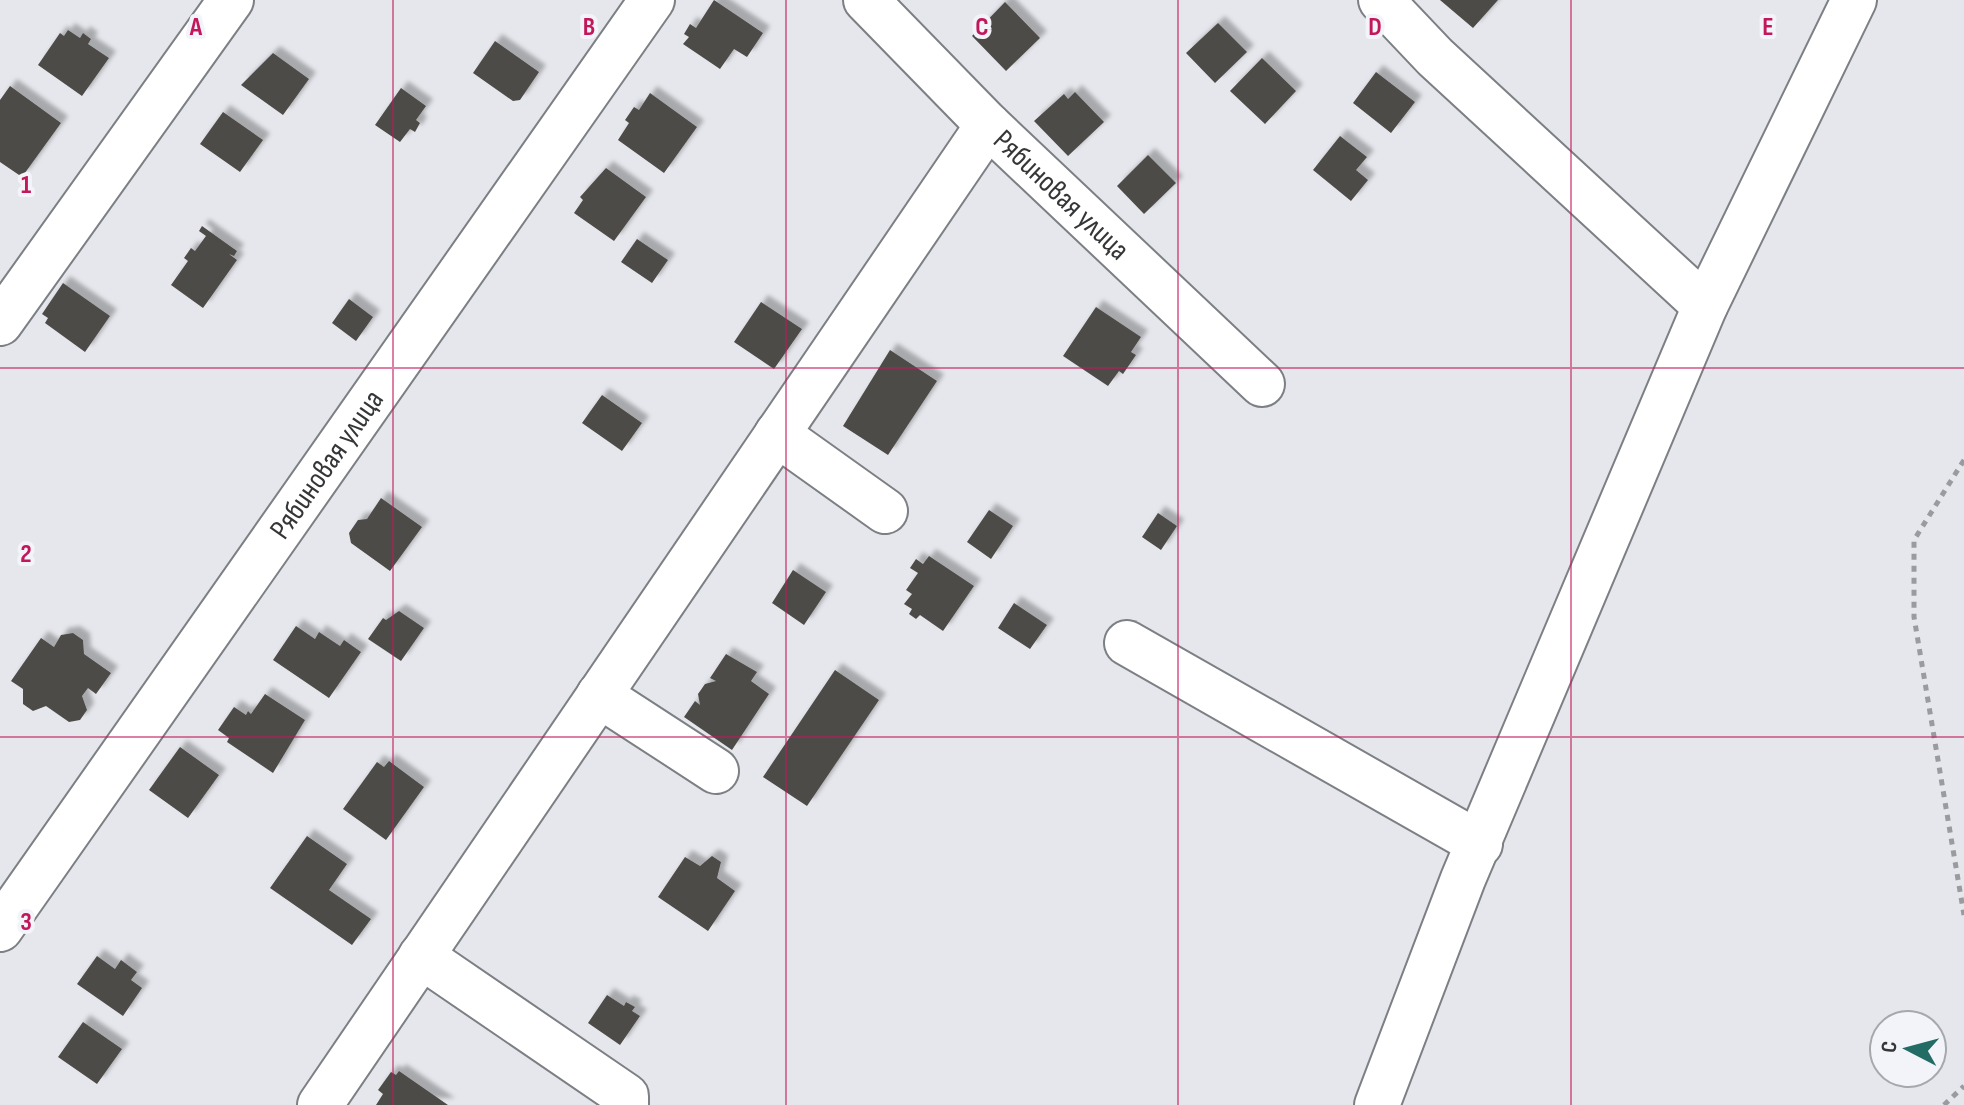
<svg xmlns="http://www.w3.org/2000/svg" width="1964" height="1105" font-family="'Sofia Sans Condensed',sans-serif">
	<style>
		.building { fill: #4e4b47; filter: url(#shadow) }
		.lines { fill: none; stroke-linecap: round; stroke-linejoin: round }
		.minor-casing { stroke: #7c7f83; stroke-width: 48 }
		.path { stroke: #9a9b9f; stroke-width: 5; stroke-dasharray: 6 6; stroke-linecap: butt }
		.minor { stroke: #fff; stroke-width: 44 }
		.grid { fill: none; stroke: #c2185b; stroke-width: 2; stroke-opacity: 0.55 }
		.labels { text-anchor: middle; stroke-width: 8; stroke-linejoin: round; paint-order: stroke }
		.street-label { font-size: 30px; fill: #353638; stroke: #f2f4fa }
		.grid-label { font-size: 26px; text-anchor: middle; font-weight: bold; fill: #c2185b; stroke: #f2f4fa; stroke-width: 8; stroke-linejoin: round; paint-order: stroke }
	</style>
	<defs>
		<filter id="shadow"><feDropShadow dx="7" dy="-7" stdDeviation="2" flood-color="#0004"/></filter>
	</defs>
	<rect width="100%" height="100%" fill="#e5e7ec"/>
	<path class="building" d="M714 0 763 33 747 57 734 49 720 69 683 44 689 37 684 34 690 24 696 28Z
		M1440 0H1498L1473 28Z
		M1005 2 1040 38 1006 71 972 36Z
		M1218 23 1247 52 1215 83 1186 53Z
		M68 30 80 38 83 33 91 39 88 44 109 58 82 96 38 65 60 33 64 36Z
		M495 41 539 72 520 100 513 101 473 73Z
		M273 53 309 79 283 115 241 85Z
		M1262 58 1296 91 1265 124 1230 91Z
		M1376 72 1415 102 1391 133 1353 103Z
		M10 86 61 123 22 177 0 162V100Z
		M401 88 426 106 416 120 420 123 415 132 410 129 400 142 375 125Z
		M1075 92 1104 122 1068 156 1034 121 1064 94 1068 99Z
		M650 93 697 127 664 173 618 140 629 123 625 120 634 107 639 110Z
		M223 112 263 140 240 172 200 144Z
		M1340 136 1367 157 1356 170 1368 180 1351 201 1313 170Z
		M1148 155 1176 183 1144 214 1117 186Z
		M606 168 646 197 614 241 574 213 583 200 580 197Z
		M202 226 237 251 234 256 229 254 237 260 203 308 171 285 188 261 184 258 191 248 195 251 206 236 199 231Z
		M637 239 668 260 652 283 621 262Z
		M63 283 110 316 85 352 45 323 48 318 42 314Z
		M349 299 373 317 356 341 332 323Z
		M761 302 802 329 774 369 734 342Z
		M1096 307 1141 337 1131 352 1136 355 1123 374 1119 371 1108 386 1063 356Z
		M890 350 937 381 888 455 843 426Z
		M602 395 642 423 622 451 582 423Z
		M381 498 422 527 390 571 351 543 349 533 358 520 367 519Z
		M989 510 1013 526 991 559 967 542Z
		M1158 513 1177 526 1161 550 1142 537Z
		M929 556 974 586 943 631 920 615 916 619 909 614 912 609 904 604 912 594 906 590 918 573 910 568 916 559 923 564Z
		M793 570 826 592 804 625 772 603Z
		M1014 603 1047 625 1030 649 998 628Z
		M399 611 424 628 401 661 368 639 383 618 386 620Z
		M296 626 315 639 319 632 340 646 344 640 361 652 329 698 273 660Z
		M73 633 83 640 84 654 111 673 96 694 88 688 82 696 87 710 80 720 69 722 46 706 33 711 23 704V689L11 681 41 638 54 647 61 635Z
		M726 654 757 672 751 681 769 694 732 750 684 717 695 701 700 705 698 694 705 684 716 681 710 678Z
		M835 670 879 700 807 806 763 777Z
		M265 694 305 720 273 773 227 742 229 738 218 730 234 707 246 715 248 711 251 714Z
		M180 747 219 775 188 818 149 790Z
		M389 761 424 787 386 840 343 809 377 762 384 767Z
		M307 836 347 864 329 890 371 919 352 945 270 888Z
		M712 856 721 862 717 878 735 891 708 931 658 897 685 857 700 866Z
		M97 956 115 969 121 960 137 972 131 980 142 988 123 1016 77 984Z
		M607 995 624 1006 626 1002 635 1007 632 1011 640 1016 620 1045 588 1023Z
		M83 1022 122 1049 97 1084 58 1057Z
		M399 1071 448 1105H376L383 1094 378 1090 391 1072 396 1075Z"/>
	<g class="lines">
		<g class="minor-casing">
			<g id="minor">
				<path id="s1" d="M866 0 988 125 1262 384"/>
				<path d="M1381 0 1435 57 1705 306"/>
				<path d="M0 323 231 0"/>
				<path d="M777 434 885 511"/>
				<path d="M1127 643 1480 844"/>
				<path d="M599 695 716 771"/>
				<path id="s2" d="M0 929 652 0"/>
				<path d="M421 956 626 1096V1105"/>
				<path d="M320 1105 988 125"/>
				<path d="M1377 1105 1463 879 1705 306 1854 0"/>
			</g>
		</g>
		<path class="path" d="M1964 460 1914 540V617L1964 915
			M1944 1105 1964 1086"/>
		<use href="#minor" class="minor"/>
	</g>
	<path class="grid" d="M393 0V1105M786 0V1105M1178 0V1105M1571 0V1105M0 368H1964M0 737H1964"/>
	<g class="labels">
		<g class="street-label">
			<text dy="10" stroke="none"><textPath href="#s1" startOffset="276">Рябиновая улица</textPath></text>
			<text dy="10" stroke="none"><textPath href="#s2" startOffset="568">Рябиновая улица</textPath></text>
		</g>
	</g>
	<g class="grid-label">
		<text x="196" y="35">A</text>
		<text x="589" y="35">B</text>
		<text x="982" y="35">C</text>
		<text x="1375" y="35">D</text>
		<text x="1768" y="35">E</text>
		<text x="26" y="193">1</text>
		<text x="26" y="562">2</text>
		<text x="26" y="930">3</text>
	</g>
	<g transform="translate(1908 1049) rotate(276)"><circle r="38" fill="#f2f4fa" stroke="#a6a8ac" stroke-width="2"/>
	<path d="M0-6L14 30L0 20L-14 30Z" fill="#226c65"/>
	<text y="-12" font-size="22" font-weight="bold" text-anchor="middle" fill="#353638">С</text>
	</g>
</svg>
